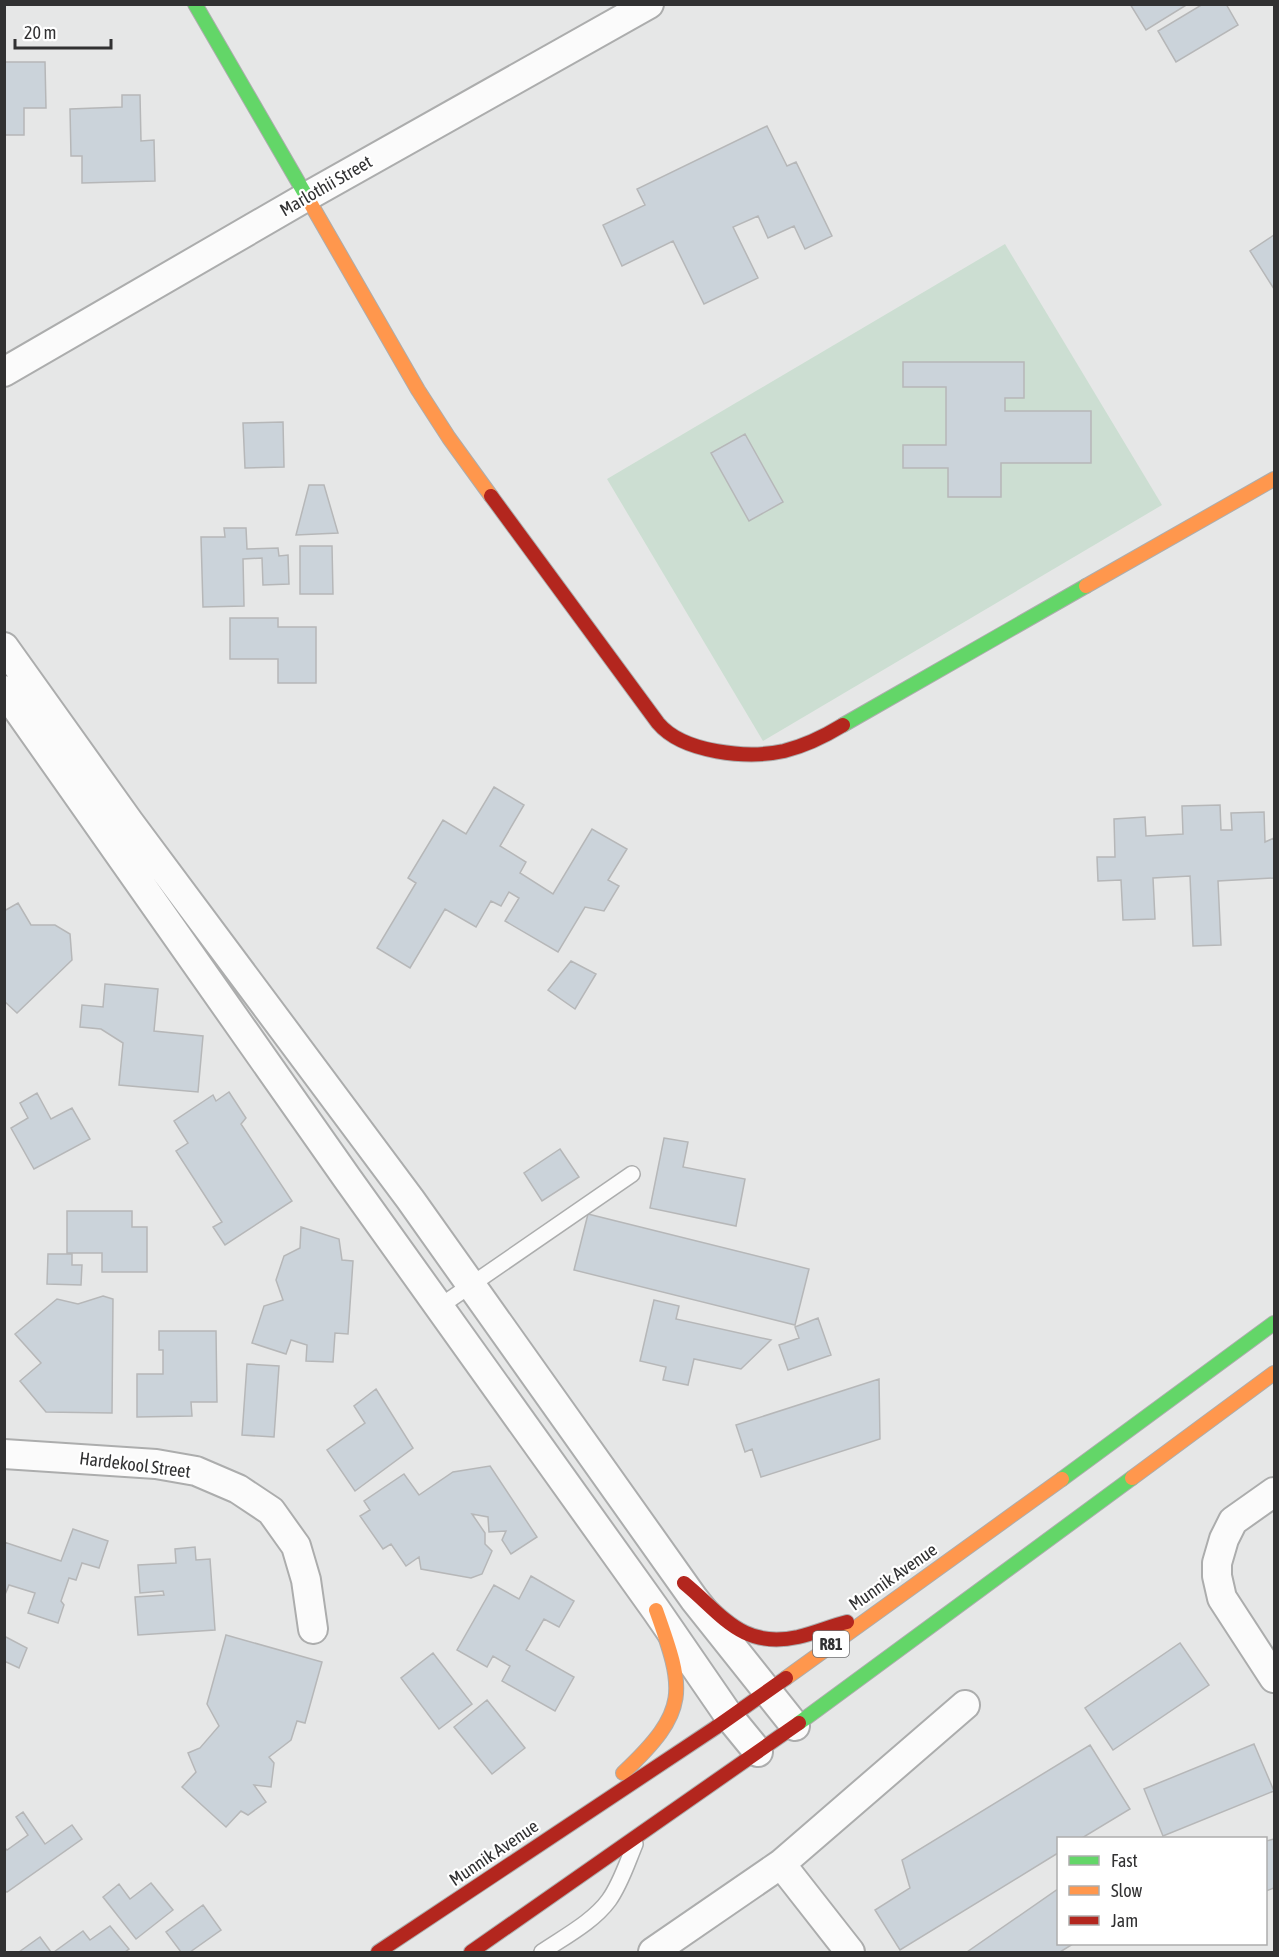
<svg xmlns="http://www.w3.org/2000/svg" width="1279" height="1957" font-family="'Asap Condensed',sans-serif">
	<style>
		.green { fill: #ccded2 }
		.building { fill: #cbd3da; stroke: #b6b7b8; stroke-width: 1.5 }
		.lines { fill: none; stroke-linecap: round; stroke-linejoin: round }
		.lane-casing { stroke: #acadad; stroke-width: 18 }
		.street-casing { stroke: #acadad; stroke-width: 32 }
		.fast-casing { stroke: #acadad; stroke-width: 16 }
		.slow-casing { stroke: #acadad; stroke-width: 16 }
		.jam-casing { stroke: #acadad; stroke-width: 16 }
		.lane { stroke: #fbfbfb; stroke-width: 15 }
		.street { stroke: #fbfbfb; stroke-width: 28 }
		.fast { stroke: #63d668; stroke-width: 14 }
		.slow { stroke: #ff974d; stroke-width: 14 }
		.jam { stroke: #b3261e; stroke-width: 14 }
		.labels { text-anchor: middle; stroke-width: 4.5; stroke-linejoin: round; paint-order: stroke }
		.shield { fill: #fff; stroke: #6f6f70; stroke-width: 1.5 }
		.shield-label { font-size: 16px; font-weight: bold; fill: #313132 }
		.street-label { font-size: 18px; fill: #313132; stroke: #fff }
	</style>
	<rect width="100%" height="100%" fill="#e6e7e7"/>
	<path class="green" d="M1005 244 1162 505 763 741 607 479Z"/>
	<path class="building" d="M1130 4H1188L1146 30Z
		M1203 4H1226L1238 25 1176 62 1158 31Z
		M4 62H45L46 108H24V135H4Z
		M122 95H140L141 141 154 140 155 181 82 183V156H71L70 109 122 107Z
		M767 126 787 166 796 162 832 236 805 249 794 226 768 238 758 216 733 227 758 278 704 304 673 241 622 266 603 225 645 205 637 189Z
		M1274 235V289L1250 251Z
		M903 362H1024V398H1005V411H1091V463H1001V497H948V468H903V445H946V387H903Z
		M283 422 284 467 245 468 243 423Z
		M745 434 783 502 749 521 711 453Z
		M309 485H324L338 533 296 535Z
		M224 528H246L247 549 278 548 279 556 288 555 289 584 263 585 262 558 243 559 244 606 203 607 201 537H225Z
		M300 546H332L333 594H300Z
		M230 618H278V627H316V683H278V659H230Z
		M494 787 524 805 500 846 526 862 520 873 553 894 592 829 627 849 608 880 619 886 604 911 585 907 558 952 505 921 519 898 509 892 501 906 491 901 476 927 445 909 410 968 377 948 416 883 408 878 443 820 466 834Z
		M1220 805 1221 830H1232L1231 813 1264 812 1265 842 1274 838V878L1218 881 1221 945 1193 946 1190 876 1153 878 1155 919 1123 920 1121 880 1098 881 1097 857H1115L1114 819 1145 817 1146 836 1183 834 1182 806Z
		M18 903 31 925H55L70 934 72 960 17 1013 4 1001V911Z
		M571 961 596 974 575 1009 548 990Z
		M105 984 158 989 154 1031 203 1036 198 1092 119 1085 123 1043 101 1029 80 1027 82 1005 103 1007Z
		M229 1092 246 1118 241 1124 292 1201 225 1245 213 1227 222 1222 176 1151 188 1143 174 1121 213 1095 216 1101Z
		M37 1093 51 1119 72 1108 90 1139 34 1169 11 1128 28 1118 20 1103Z
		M664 1138 688 1142 683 1167 745 1179 736 1226 650 1208Z
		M560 1149 579 1177 542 1201 524 1173Z
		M67 1211H132V1227H147V1272H102V1253H67Z
		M588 1214 809 1269 795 1325 574 1270Z
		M301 1227 339 1239 342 1260 353 1261 348 1334 335 1333 333 1362 306 1361 307 1345 291 1340 286 1354 252 1343 264 1306 283 1300 276 1280 284 1256 300 1248Z
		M48 1254H72V1265H82L81 1285 47 1284Z
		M103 1296 113 1299 112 1413 46 1412 20 1381 41 1363 15 1334 57 1299 78 1304Z
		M654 1300 679 1306 676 1319 771 1340 741 1369 694 1359 688 1385 663 1380 666 1367 640 1361Z
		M818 1318 831 1355 788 1370 779 1345 799 1338 795 1327Z
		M159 1331H216L217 1402H191L192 1416 137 1417V1374H163V1350H159Z
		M247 1364 279 1366 274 1437 242 1435Z
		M879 1379 880 1439 761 1477 752 1449 745 1452 736 1425Z
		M376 1389 413 1448 355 1491 327 1450 365 1423 354 1406Z
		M490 1466 537 1537 511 1554 502 1540 506 1531 489 1532 488 1517 472 1514 485 1533V1544L492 1551 482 1574 471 1578 421 1569 419 1557 406 1566 391 1544 383 1549 360 1516 370 1510 364 1501 404 1474 419 1495 453 1472Z
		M73 1529 108 1541 99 1568 82 1563 76 1580 69 1578 61 1601 64 1605 58 1623 28 1613 35 1593 9 1585 4 1597V1542L61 1561Z
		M195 1547 196 1560 210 1559 215 1630 138 1635 135 1597 164 1595 163 1591 140 1593 138 1565 176 1563 175 1549Z
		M531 1576 574 1601 559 1627 544 1619 526 1650 574 1677 555 1711 502 1681 510 1666 493 1656 487 1667 457 1650 494 1585 519 1599Z
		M226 1635 322 1662 305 1723 297 1721 291 1740 269 1757 274 1763 271 1787 254 1785 266 1802 248 1815 241 1811 226 1827 182 1787 196 1772 188 1753 200 1748 219 1726 207 1704Z
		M4 1636 27 1648 19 1668 4 1661Z
		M1180 1643 1209 1685 1113 1750 1085 1708Z
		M433 1653 472 1704 439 1729 401 1678Z
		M487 1700 525 1748 492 1774 454 1727Z
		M1254 1744 1274 1791 1163 1836 1144 1789Z
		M1090 1745 1130 1809 1082 1838H1058V1853L900 1950 875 1910 910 1888 902 1860Z
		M23 1812 45 1844 72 1825 82 1839 7 1892 4 1890V1847L7 1850 28 1835 16 1817Z
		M1274 1839V1888L1266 1891V1841Z
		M151 1883 173 1910 136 1939 103 1897 119 1884 130 1899Z
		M1058 1889V1944H1073L1060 1952H967Z
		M203 1905 221 1930 190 1952H181L166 1932Z
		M110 1926 129 1949 125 1952H54L83 1931 90 1940Z
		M40 1937 51 1952H19Z"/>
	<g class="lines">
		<g class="lane-casing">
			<path id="lane" d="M439 1307 632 1174
				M542 1952C564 1937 593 1922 609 1900 621 1883 627 1863 635 1844"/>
		</g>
		<g class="street-casing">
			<path id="street" d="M4 372 306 197 649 4
				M4 647 129 822 410 1199 694 1599 795 1726
				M4 690 347 1178 656 1610 731 1719 758 1752
				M4 1454 156 1464 196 1471 238 1489 271 1511 296 1546 306 1580 313 1629
				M1274 1492 1233 1521 1224 1539 1217 1563V1576L1222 1598 1274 1678
				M781 1864 850 1952
				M653 1952 781 1864 965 1705"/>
		</g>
		<g class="fast-casing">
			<path id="fast" d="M195 4 308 199
				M843 725 1086 586
				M1062 1479 1274 1323
				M799 1723 1132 1478"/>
		</g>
		<g class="slow-casing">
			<path id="slow" d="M308 199 418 390 449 438 491 496
				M1086 586 1274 479
				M1132 1478 1274 1373
				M786 1678 1062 1479
				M623 1773C690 1710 685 1691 656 1610"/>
		</g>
		<g class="jam-casing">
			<path id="jam" d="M491 496 658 723C683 753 748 759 784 751 804 746 825 736 843 725
				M684 1583C723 1615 741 1649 798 1637 815 1633 831 1626 847 1622
				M378 1952 715 1728 786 1678
				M471 1952 799 1723"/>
		</g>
		<use href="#lane" class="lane"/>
		<use href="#street" class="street"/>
		<use href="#fast" class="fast"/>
		<use href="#slow" class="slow"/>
		<use href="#jam" class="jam"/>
	</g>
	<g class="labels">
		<rect class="shield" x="813" y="1631" width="36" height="26" rx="4.5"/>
		<g class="shield-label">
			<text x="831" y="1650">R81</text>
		</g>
		<g class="street-label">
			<text transform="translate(326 186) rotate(-30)" y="6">Marlothii Street</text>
			<text transform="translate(135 1465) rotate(7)" y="6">Hardekool Street</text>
			<text transform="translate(893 1577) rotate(-35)" y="6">Munnik Avenue</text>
			<text transform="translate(494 1853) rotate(-34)" y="6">Munnik Avenue</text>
		</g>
	</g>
	<rect width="1279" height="1957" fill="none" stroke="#313132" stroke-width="12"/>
	<rect x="1057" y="1837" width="210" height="108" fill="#ffffff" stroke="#adadad" stroke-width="1.5"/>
	<rect x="1069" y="1856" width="30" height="9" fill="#63d668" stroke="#adadad" stroke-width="1.5"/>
	<text x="1111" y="1867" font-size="18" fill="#313132">Fast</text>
	<rect x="1069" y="1886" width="30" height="9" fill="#ff974d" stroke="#adadad" stroke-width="1.5"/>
	<text x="1111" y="1897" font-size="18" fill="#313132">Slow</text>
	<rect x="1069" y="1916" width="30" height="9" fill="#b3261e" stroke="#adadad" stroke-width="1.5"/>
	<text x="1111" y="1927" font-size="18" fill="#313132">Jam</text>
	<path d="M15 39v9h96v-9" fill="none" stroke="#313132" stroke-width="3"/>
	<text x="24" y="39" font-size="18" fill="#313132" stroke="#ffffff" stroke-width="4.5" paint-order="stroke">20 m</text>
</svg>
